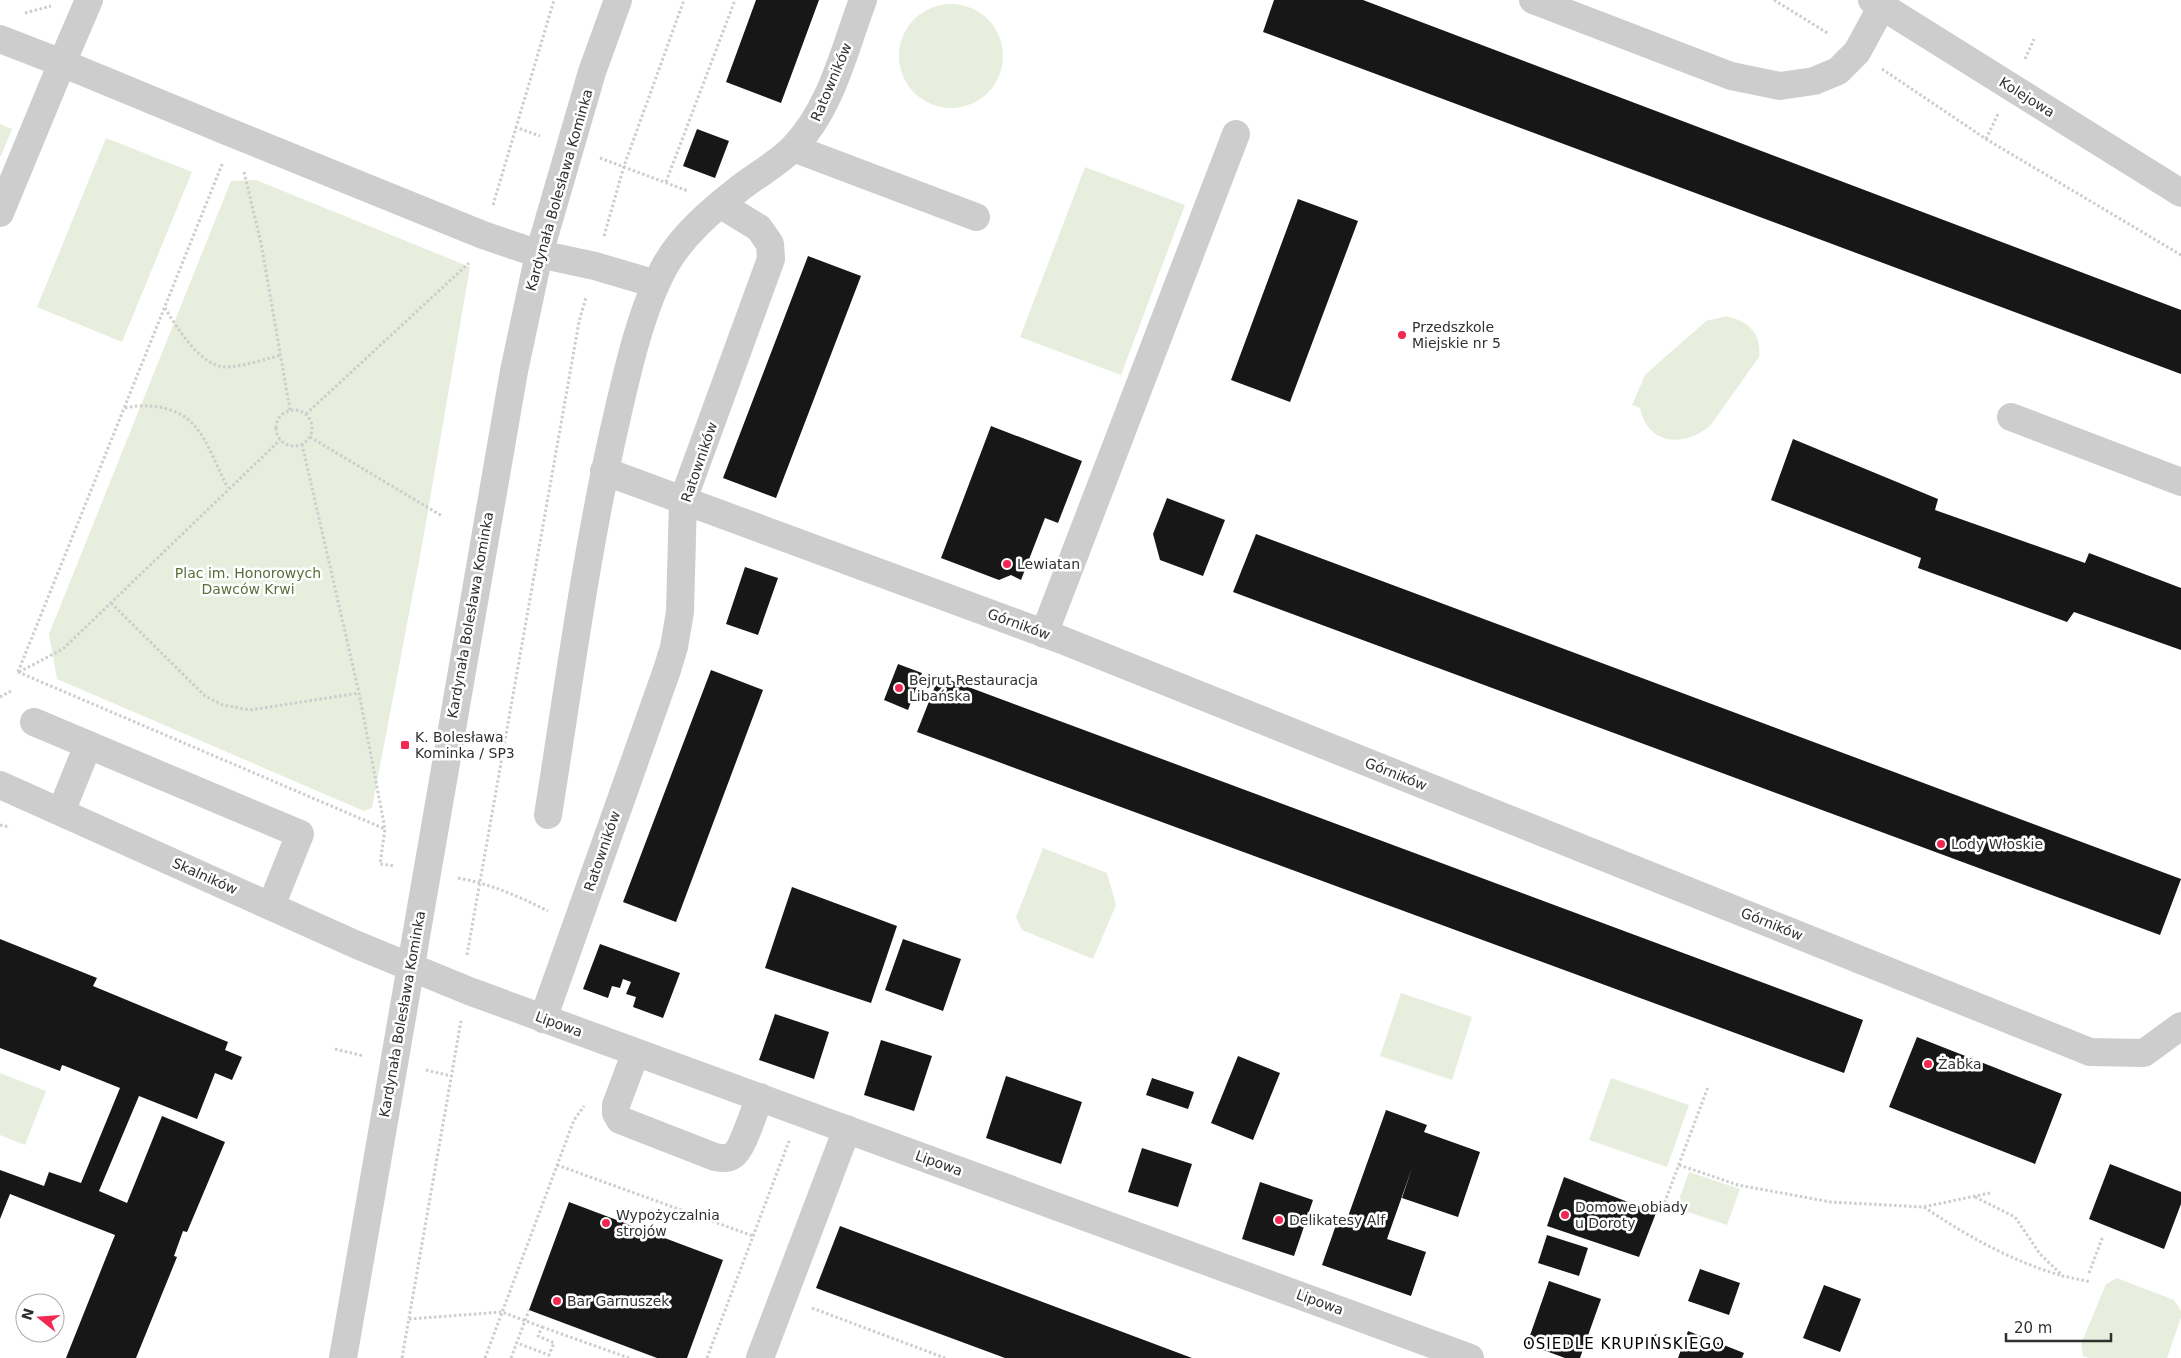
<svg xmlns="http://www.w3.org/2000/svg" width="2181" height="1358" font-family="'DejaVu Sans',sans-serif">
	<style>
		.green { fill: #e8eedd }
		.building { fill: #171717 }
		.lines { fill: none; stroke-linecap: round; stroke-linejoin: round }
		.path { stroke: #cdcdcd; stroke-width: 3; stroke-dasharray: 2.5 2.5; stroke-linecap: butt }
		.minor { stroke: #cdcdcd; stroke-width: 28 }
		.poi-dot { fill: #f12851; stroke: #fff; stroke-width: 2 }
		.labels { text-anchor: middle; stroke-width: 5; stroke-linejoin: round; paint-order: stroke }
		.street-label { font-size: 14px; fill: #303030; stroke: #fff }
		.poi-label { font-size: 14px; fill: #303030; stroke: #fff; text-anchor: start }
		.park-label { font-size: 14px; fill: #596f3a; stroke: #fff }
		.neighbourhood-label { font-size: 15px; letter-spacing: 1px; fill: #000; stroke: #fff }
	</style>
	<rect width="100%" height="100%" fill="#fff"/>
	<path class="green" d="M899 56a52 52 0 1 1 104 0a52 52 0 1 1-104 0Z
		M0 124 12 129 1 156 0 155Z
		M106 138 192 172 122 342 37 307Z
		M1085 167 1185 205 1121 375 1020 337Z
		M256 180 470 267 421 551 372 808 364 811 57 679 49 634 231 181Z
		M1726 316C1748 321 1762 333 1759 357L1710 426C1684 447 1648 446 1640 408L1632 405 1645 375 1706 321Z
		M1043 848 1107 873 1116 905 1093 959 1022 930 1016 917Z
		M1401 993 1472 1017 1452 1080 1380 1056Z
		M0 1073 46 1091 25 1145 0 1135Z
		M1611 1078 1689 1105 1667 1167 1589 1140Z
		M1689 1172 1740 1189 1727 1225 1676 1208Z
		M2117 1278 2174 1300 2181 1311V1317L2167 1358H2089L2083 1356 2081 1344 2106 1284Z"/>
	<path class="building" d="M756 0H819L781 103 726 82Z
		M1274 0H1363L2181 310V374L1263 32Z
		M697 129 729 141 715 178 683 166Z
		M1298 199 1358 221 1290 402 1231 380Z
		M808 256 861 276 776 498 723 478Z
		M991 426 1082 461 1058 523 1045 518 1021 580 1011 575 999 580 941 558Z
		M1793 439 1938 499 1935 510 2085 563 2089 553 2181 588V650L2074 612 2067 622 1918 568 1921 558 1771 500Z
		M1167 498 1225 520 1203 576 1160 560 1153 534Z
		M1256 534 2181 879 2160 935 1233 592Z
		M745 567 778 578 758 635 726 624Z
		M898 664 922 673 908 710 884 700Z
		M711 670 763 690 676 922 623 902Z
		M939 676 1863 1020 1844 1073 917 732Z
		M792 887 897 926 871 1003 765 968Z
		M0 939 97 978 93 986 228 1042 225 1050 242 1057 232 1080 215 1073 197 1119 139 1096 99 1191 127 1203 162 1116 225 1142 187 1232 183 1231 174 1256 177 1257 136 1358H66L115 1235 10 1194 0 1219V1170L44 1186 49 1172 81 1183 120 1088 65 1066 62 1065 60 1071 0 1048Z
		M903 939 961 959 943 1011 885 990Z
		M600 944 680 973 663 1018 633 1007 636 997 626 994 631 982 623 979 620 988 612 986 608 998 583 989Z
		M775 1014 829 1032 814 1079 759 1060Z
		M1917 1037 2062 1094 2035 1164 1889 1107Z
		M881 1040 932 1056 914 1111 864 1095Z
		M1238 1056 1280 1073 1253 1140 1211 1123Z
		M1006 1076 1082 1102 1061 1164 986 1138Z
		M1152 1078 1194 1092 1188 1109 1146 1095Z
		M1386 1110 1427 1125 1424 1132 1480 1152 1458 1217 1402 1198 1412 1168 1387 1239 1426 1252 1411 1296 1322 1265 1337 1222 1345 1225Z
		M1142 1148 1192 1164 1178 1207 1128 1192Z
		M2110 1164 2181 1192V1204L2164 1249 2089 1219Z
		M1564 1177 1656 1213 1639 1257 1547 1226Z
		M1260 1182 1313 1200 1294 1256 1242 1239Z
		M569 1202 723 1260 687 1358H657L529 1310Z
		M840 1226 1192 1358H1005L816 1288Z
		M1547 1235 1588 1248 1579 1276 1538 1263Z
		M1700 1269 1740 1283 1729 1315 1688 1301Z
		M1549 1281 1601 1299 1580 1358H1565L1527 1344Z
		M1824 1285 1861 1299 1840 1352 1803 1338Z
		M1688 1331 1744 1353 1742 1358H1678Z"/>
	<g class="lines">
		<path class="path" d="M1774 0 1829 34
			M25 13 51 6
			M2025 59 2034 39
			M1882 69 1986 139 2181 255
			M515 127 540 136
			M1986 139 1998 114
			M600 158 688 191
			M244 172 261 243 290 410
			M666 182 735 0
			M493 205 554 0
			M604 236 624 166 684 0
			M165 308C177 328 202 369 228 367 246 366 265 359 282 355
			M125 408C147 403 176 406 193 424 207 438 218 470 228 488
			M276 428a18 18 0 1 1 36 0a18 18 0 1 1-36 0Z
			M306 414 469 263
			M310 437 442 516
			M302 444 359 693 385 829
			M111 603 205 696 223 705 250 710 359 693
			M18 672 385 829 380 864 395 866
			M18 672 223 162
			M19 672 63 649 280 440
			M0 697 11 691
			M0 825 10 827
			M458 878C491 884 518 896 548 911
			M467 955 579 322 586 297
			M335 1049 364 1056
			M426 1070 451 1076
			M557 1165 753 1236
			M1679 1165 1738 1185 1831 1202 1923 1207 1990 1193
			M1975 1197 2015 1217 2040 1254 2063 1276 2091 1282
			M1924 1207C1967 1236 2013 1262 2063 1276
			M1661 1212 1708 1087
			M2089 1273 2103 1236
			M812 1308 945 1358
			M409 1319 502 1312 542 1327 538 1336 554 1343 549 1355 517 1343
			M542 1327 629 1358
			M402 1358 461 1021
			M485 1358 574 1120 584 1106
			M511 1358 529 1310
			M707 1358 789 1141"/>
		<path class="minor" d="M1533 0 1731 76 1780 86 1814 81 1838 71 1857 52 1882 6
			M1872 0 2181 193
			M0 39 62 63 89 0
			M793 148 976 217
			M0 213 62 63 229 132 483 235 539 254 595 266 656 284
			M2011 417 2181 482
			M604 471 1062 640 2090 1052 2144 1053 2181 1026
			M1044 634 1236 134
			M34 722 300 834 271 906
			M0 785 357 945 469 991 1470 1358
			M61 812 88 745
			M548 815C569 684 586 551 616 421 627 373 641 309 665 266 682 235 713 209 740 188 758 174 779 163 794 147 832 107 844 50 863 0
			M543 1019 667 670 674 647 680 612 683 500 771 259 770 244 759 228 720 204
			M636 1052 616 1105V1113L620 1120 715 1157C721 1158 727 1159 732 1156 743 1150 754 1110 760 1097
			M343 1358 514 371 539 254 592 72 618 0
			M760 1358 847 1129"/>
	</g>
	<g class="poi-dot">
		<circle cx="1402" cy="335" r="5"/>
		<circle cx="1007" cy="564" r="5"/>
		<circle cx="899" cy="688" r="5"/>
		<rect x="400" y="740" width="10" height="10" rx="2.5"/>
		<circle cx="1941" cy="844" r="5"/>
		<circle cx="1928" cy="1064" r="5"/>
		<circle cx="1565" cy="1215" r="5"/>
		<circle cx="1279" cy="1220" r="5"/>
		<circle cx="606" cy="1223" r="5"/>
		<circle cx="557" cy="1301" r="5"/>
	</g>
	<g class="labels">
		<g class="street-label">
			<text transform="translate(831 82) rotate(-67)" y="5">Ratowników</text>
			<text transform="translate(2027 97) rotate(32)" y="5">Kolejowa</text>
			<text transform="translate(559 190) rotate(-74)" y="5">Kardynała Bolesława Kominka</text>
			<text transform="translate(699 462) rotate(-71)" y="5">Ratowników</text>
			<text transform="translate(470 615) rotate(-80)" y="5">Kardynała Bolesława Kominka</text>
			<text transform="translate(1019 624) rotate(20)" y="5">Górników</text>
			<text transform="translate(1396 774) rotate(22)" y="5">Górników</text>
			<text transform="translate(602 851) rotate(-71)" y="5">Ratowników</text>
			<text transform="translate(205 876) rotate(24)" y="5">Skalników</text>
			<text transform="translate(1772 924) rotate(22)" y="5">Górników</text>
			<text transform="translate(402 1014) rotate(-80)" y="5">Kardynała Bolesława Kominka</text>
			<text transform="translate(559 1024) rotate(20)" y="5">Lipowa</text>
			<text transform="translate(939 1163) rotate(20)" y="5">Lipowa</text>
			<text transform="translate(1320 1302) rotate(20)" y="5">Lipowa</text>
		</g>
		<g class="poi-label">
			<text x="1412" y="332">Przedszkole<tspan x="1412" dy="16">Miejskie nr 5</tspan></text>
			<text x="1017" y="569">Lewiatan</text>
			<text x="909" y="685">Bejrut Restauracja<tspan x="909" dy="16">Libańska</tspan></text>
			<text x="415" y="742">K. Bolesława<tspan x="415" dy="16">Kominka / SP3</tspan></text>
			<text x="1951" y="849">Lody Włoskie</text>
			<text x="1938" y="1069">Żabka</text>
			<text x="1575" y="1212">Domowe obiady<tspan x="1575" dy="16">u Doroty</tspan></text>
			<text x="616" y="1220">Wypożyczalnia<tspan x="616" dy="16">strojów</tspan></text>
			<text x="1289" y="1225">Delikatesy Alf</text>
			<text x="567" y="1306">Bar Garnuszek</text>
		</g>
		<g class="park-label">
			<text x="248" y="578">Plac im. Honorowych<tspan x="248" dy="16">Dawców Krwi</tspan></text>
		</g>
		<g class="neighbourhood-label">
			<text x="1624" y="1349">OSIEDLE KRUPIŃSKIEGO</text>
		</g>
	</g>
	<g transform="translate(40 1318) rotate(287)"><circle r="24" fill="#ffffff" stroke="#acacac"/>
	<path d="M0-4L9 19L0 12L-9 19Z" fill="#f12851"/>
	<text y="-8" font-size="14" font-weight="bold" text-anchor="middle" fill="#303030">N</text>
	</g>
	<path d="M2006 1333v8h105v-8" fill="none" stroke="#303030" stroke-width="2.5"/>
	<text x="2014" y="1333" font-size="15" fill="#303030" stroke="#ffffff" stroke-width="4" paint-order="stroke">20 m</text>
</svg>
